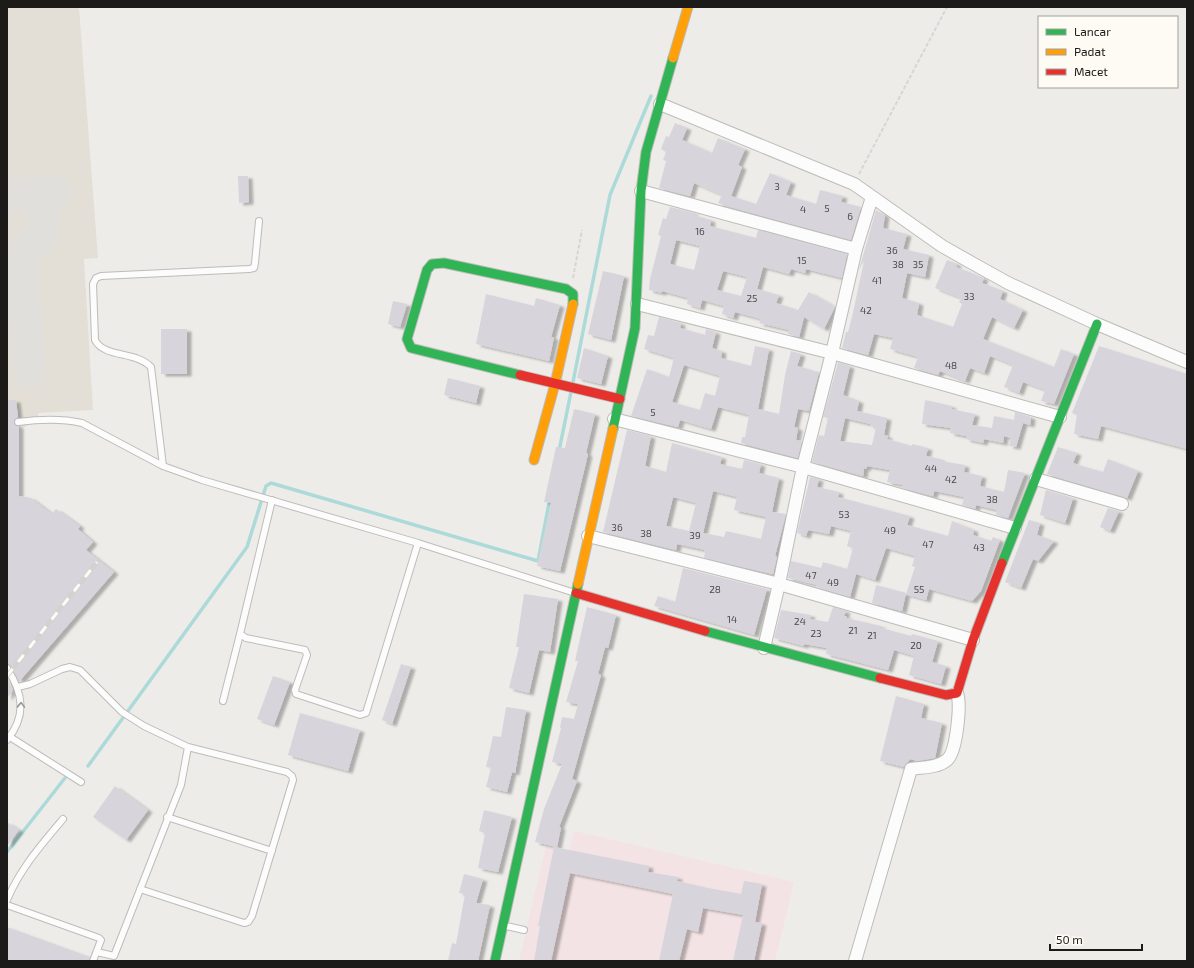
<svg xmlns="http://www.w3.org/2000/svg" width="1194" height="968" font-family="'Exo 2',sans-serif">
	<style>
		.built { fill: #e3dfd7 }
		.education { fill: #f3e3e4 }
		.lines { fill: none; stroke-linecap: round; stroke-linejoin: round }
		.stream { stroke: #abdad9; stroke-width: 3.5 }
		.taxiway { stroke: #e0dfdc; stroke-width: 33 }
		.building { fill: #d8d4dc; fill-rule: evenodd; filter: url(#shadow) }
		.lane-casing { stroke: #bcbcb9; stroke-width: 8 }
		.street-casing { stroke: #bcbcb9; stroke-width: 14 }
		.fast-casing { stroke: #bcbcb9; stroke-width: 11 }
		.slow-casing { stroke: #bcbcb9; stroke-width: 11 }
		.jam-casing { stroke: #bcbcb9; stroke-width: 11 }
		.path { stroke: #d6d6d5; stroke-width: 2; stroke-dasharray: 4 2; stroke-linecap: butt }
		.lane { stroke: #fcfcfc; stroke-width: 6 }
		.street { stroke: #fcfcfc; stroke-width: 12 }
		.fast { stroke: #30b455; stroke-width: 9 }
		.slow { stroke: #ff9f0a; stroke-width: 9 }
		.jam { stroke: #e5322d; stroke-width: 9 }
		.rail-casing { stroke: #d2d2d0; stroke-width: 4.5 }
		.rail { stroke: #fdfbf4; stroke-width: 3; stroke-dasharray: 9; stroke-linecap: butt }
		.oneway { stroke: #979796 }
		.labels { text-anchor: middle; stroke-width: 3; stroke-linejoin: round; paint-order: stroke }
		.number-label { font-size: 10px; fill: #4b494a }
	</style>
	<defs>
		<filter id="shadow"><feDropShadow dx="4.5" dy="2.5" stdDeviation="1" flood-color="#0004"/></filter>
	</defs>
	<rect width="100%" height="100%" fill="#eeece9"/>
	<path class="built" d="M7 7H79L98 258 84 259 93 410 38 413 39 419 19 430V496L31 498 52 514 56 509 80 526 78 529 93 542 86 550 114 572 7 698Z"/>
	<path class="education" d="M574 831 794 882 775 961H519L546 846 569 852Z"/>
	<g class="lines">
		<path class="stream" d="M573 382 610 195 651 96
			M559 451 571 392
			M88 766 247 547 266 486 271 483 538 561 550 498
			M7 852 65 778"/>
		<path class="taxiway" d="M7 196 53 192
			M29 371 21 256 39 240 43 218 41 193"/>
	</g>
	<path class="building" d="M675 123 687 128 682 140 712 153 718 138 745 149 738 165 742 167 731 196 756 204 770 173 791 182 786 195 816 204 820 190 843 196 841 202 861 207 851 240 727 206 718 203 722 195 694 183 690 196 659 188 666 161 663 160 666 152 661 149 666 136 669 137Z
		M238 176H248L249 202 239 203Z
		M670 207 694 213 693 215 711 220 710 226 756 238 758 230 847 254 842 278 806 269 805 273 791 269 789 274 763 267 757 289 779 295 776 303 798 310 809 292 835 307 824 329 804 317 799 337 788 334 789 330 759 323 761 319 735 312 733 318 722 314 724 306 702 300 700 308 687 304 688 298 662 291V293L649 290 650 279 661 236 658 235 663 218 666 219ZM676 240 700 246 694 270 670 264ZM723 271 747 277 741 296 717 290Z
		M876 210 885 215 883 228 907 234 903 249 929 255 925 277 907 273 902 298 919 303 917 315 953 327 962 304 959 302 961 298 935 288 947 260 957 264 956 267 984 278 982 283 1003 291 1000 299 1023 310 1014 328 992 317 983 339 1054 367 1061 349 1074 354 1054 404 1041 401 1045 390 1023 382 1019 393 1004 387 1013 365 990 356 984 373 970 368 965 381 940 371 938 375 914 368 918 357 890 349 893 338 874 334 868 355 842 348 846 332H848L852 317 864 261 859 270Z
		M603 271 624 276 611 340 588 334Z
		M486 294 534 306 536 298 560 305 551 337H554L549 361 476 344Z
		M393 301 407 304 400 327 388 324Z
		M659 317 681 323 680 328 705 335 706 329 716 332 712 348 722 351 721 358 751 366 755 346 769 349 758 409 779 414 785 375 791 351 801 354 797 366 819 372 809 411 798 409 794 427 798 428 796 440 802 441 798 458 741 443 742 437H745L749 415 718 407 711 429 680 420 678 427 631 416 647 369 669 377 674 358 644 349 648 335 654 336ZM684 365 720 376 715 396 705 393 700 410 672 402Z
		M161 329H187V374H161Z
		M1099 346 1187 374V449L1101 426 1098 439 1074 434 1077 415 1072 413Z
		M584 348 608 356 601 384 577 378Z
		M838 362 850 366 843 395 859 401 857 411 887 418 884 435 888 436 887 439 912 446V444L928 448 926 456 941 459V461L965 465 964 472 982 476 980 486 1004 492 1008 470 1025 473 1008 518 996 515 997 510 976 505 975 509 962 505 964 497 934 491 933 496 902 488 903 485 887 482 890 470 867 466 866 469 864 468 863 476 812 462 819 435 824 436 828 418 823 417ZM845 418 870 424 871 419 870 426 876 427 872 445 840 441Z
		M448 378 480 386 476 403 444 395Z
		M7 400H16L18 417 14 422 15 425 19 426V496L31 498 52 514 56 509 80 526 78 529 93 542 86 550 114 572 19 682 11 666 7 664Z
		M925 400 952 406 951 409 975 414 972 425 992 428 994 416 1014 420 1015 412 1031 417 1030 425 1023 423 1016 447 1009 446 1011 438 1004 436 1003 443 984 439 983 443 966 439V436L950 433 951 428 922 424Z
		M574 409 595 414 586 453 588 454 560 571 537 566 551 503 544 502 556 447 565 448Z
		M627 430 651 436 645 466 666 472 672 443 722 457 720 464 742 469 744 460 761 464 759 473 779 478 772 512 786 514 775 556 777 557 773 574 704 558 705 550 677 544 676 550 603 532ZM713 491 737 497 734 510 766 517 761 539 726 531 724 537 703 533ZM673 497 696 503 689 531 666 526Z
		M1058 447 1077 453 1073 463 1082 466 1103 472 1108 459 1138 471 1127 498 1047 474Z
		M810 477 819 479 817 487 839 492 838 497 910 516 907 525 948 536 952 521 974 530 973 535 991 541 993 537 1000 540 981 591 972 601 929 589 926 600 906 594 915 567 912 566 915 556 886 548 875 580 856 574 850 597 816 587 817 585 788 578 791 561 821 568 823 562 847 569 853 548 847 546 851 531 831 526 829 534 808 530 806 536 797 533Z
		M1046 490 1073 498 1065 523 1040 515Z
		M1108 508 1119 511 1110 531 1100 527Z
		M1029 520 1040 523 1037 535 1054 541 1038 561 1033 559 1021 588 1005 582Z
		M683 568 767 589 754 635 654 606 658 596 675 602Z
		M876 585 906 593 902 611 872 603Z
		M524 594 558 599 550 652 539 650 529 693 509 688 519 647H516Z
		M587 607 616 615 608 648 605 647 598 674 601 675 572 779 577 781 559 827H561L557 847 535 842 544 809 562 764 552 762 561 728 560 727 562 717 574 719 578 704 566 702 578 661H575Z
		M833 607 846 611 844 616H847L846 618 881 626V628L911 636 912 634 938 641 932 662 946 666 941 684 909 675 914 656 894 650 888 670 826 654 827 648 804 644V646L774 638 781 610 811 615 810 619 828 622Z
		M401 664 411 667 392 724 382 720Z
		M273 676 290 682 274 725 257 719Z
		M7 677 13 690 7 698Z
		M896 696 924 704 921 718 942 723 935 758 918 761 910 759 904 767 880 761Z
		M506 707 526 710 515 773 512 772 507 792 486 787 491 768 486 767 493 736 501 737Z
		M300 713 360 730 348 771 288 755Z
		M115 786 148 810 126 840 93 817Z
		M484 810 512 817 498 872 478 868 485 833 479 831Z
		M7 822 19 830 7 846Z
		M554 847 649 866 648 872 678 877 677 881 708 888 741 894 744 881 762 884 755 922 762 923 754 961H733L743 915 703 908 698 932 687 929 679 961H659L673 894 570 873 551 961H534L540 926H538Z
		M464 874 483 879 476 903 490 905 478 961H448L452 943 456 944 465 894 459 893Z
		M7 927 90 957 89 961H7Z"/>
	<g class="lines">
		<g class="lane-casing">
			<path id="lane" d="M18 422C40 419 61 418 82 423L163 466 202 480 418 543 572 592
				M163 466 151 367C136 351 104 358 95 340L93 284 96 278 101 276 249 269 254 268 255 263 259 221
				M272 500 240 634 246 638 305 650 307 655 295 690 296 694 360 715 366 713 418 543
				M7 668C23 693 27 716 7 740
				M18 687 30 684 62 669 70 667 80 670 122 712 144 726 188 747 181 785 114 956 97 952
				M223 701 240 634
				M10 737 81 782
				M167 817 272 851
				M140 889 244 923 248 922 252 916 293 780 292 776 287 772 188 747
				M7 900C20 869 41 845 63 819
				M7 905 99 938 101 940 93 961
				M506 926 524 930"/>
		</g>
		<g class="street-casing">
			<path id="street" d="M660 104 854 184 942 246 972 263 1008 283 1097 324 1187 362
				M641 191 856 249
				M637 304 832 353 1060 417
				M614 419 803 467 1015 528
				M1036 479 1122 504
				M588 536 779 584 973 640
				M764 648 779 584 803 467 832 353 856 249 872 197
				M855 961 911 769C923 767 937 768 947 760 957 751 961 704 957 693"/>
		</g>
		<g class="fast-casing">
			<path id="fast" d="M520 375 411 348 407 339 427 270 432 264 444 263 566 289 573 294V304
				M613 429 635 328 641 191 646 152 673 58
				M1002 563 1097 324
				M705 631 880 678
				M495 961 578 584"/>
		</g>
		<g class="slow-casing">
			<path id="slow" d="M673 58 688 7
				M534 460 555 384 573 304
				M578 584 613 429"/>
		</g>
		<g class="jam-casing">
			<path id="jam" d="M520 375 620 399
				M576 593 705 631
				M880 678 946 695 957 693 973 640 1002 563"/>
		</g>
		<path class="path" d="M859 174 947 7
			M573 278 582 230"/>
		<use href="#lane" class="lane"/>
		<use href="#street" class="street"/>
		<use href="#fast" class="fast"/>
		<use href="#slow" class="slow"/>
		<use href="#jam" class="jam"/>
		<g class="rail-casing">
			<path id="rail" d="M7 676 97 562"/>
		</g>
		<use href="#rail" class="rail"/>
	</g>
	<defs><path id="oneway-chevron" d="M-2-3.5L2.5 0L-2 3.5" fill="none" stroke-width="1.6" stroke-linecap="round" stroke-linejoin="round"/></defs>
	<use class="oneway" href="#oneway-chevron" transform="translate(21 705) rotate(-88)"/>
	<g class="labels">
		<g class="number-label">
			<text x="777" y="190">3</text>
			<text x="827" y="212">5</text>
			<text x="803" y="213">4</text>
			<text x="850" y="220">6</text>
			<text x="700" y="235">16</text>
			<text x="892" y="254">36</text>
			<text x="802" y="264">15</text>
			<text x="898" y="268">38</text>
			<text x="918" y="268">35</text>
			<text x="877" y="284">41</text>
			<text x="969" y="300">33</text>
			<text x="752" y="302">25</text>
			<text x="866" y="314">42</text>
			<text x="951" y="369">48</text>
			<text x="653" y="416">5</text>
			<text x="931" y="472">44</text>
			<text x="951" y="483">42</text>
			<text x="992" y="503">38</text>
			<text x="844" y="518">53</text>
			<text x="617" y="531">36</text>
			<text x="890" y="534">49</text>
			<text x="646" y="537">38</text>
			<text x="695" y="539">39</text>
			<text x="928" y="548">47</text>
			<text x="979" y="551">43</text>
			<text x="811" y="579">47</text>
			<text x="833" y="586">49</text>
			<text x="715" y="593">28</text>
			<text x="919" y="593">55</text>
			<text x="732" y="623">14</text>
			<text x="800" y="625">24</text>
			<text x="853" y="634">21</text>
			<text x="816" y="637">23</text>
			<text x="872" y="639">21</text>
			<text x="916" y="649">20</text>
		</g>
	</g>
	<rect width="1194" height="968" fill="none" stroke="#1c1b19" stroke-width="16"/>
	<rect x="1038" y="16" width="140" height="72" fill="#fdfbf4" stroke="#a3a19c"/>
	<rect x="1046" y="29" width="20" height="6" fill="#30b455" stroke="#a3a19c"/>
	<text x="1074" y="36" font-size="12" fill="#1c1b19">Lancar</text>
	<rect x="1046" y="49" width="20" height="6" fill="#ff9f0a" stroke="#a3a19c"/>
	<text x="1074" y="56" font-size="12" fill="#1c1b19">Padat</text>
	<rect x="1046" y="69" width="20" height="6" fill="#e5322d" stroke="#a3a19c"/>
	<text x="1074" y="76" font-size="12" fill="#1c1b19">Macet</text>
	<path d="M1050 944v6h92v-6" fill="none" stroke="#1c1b19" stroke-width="2"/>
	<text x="1056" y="944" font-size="12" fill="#1c1b19" stroke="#fdfbf4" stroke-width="3" paint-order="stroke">50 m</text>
</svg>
